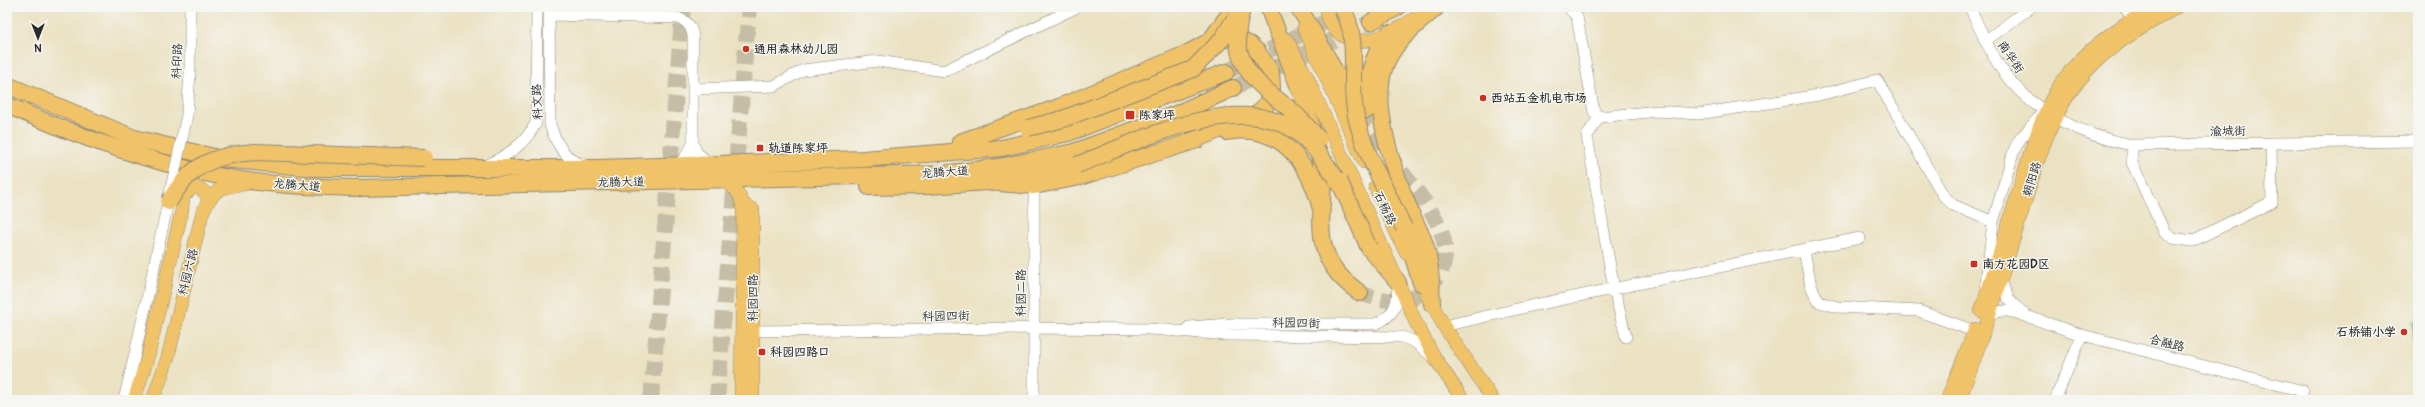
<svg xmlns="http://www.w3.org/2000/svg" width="2425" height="407" font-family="Pangolin,'LXGW WenKai TC',sans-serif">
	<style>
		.green { fill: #81cc89; stroke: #567c5a }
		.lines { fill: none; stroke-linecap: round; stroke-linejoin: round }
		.highway-tunnel { stroke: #c5bda5; stroke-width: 16; stroke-dasharray: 16 8; stroke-linecap: butt }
		.minor-casing { stroke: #8b8677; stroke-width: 12 }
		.major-casing { stroke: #8b8677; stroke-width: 14 }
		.highway-casing { stroke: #8b8677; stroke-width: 18 }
		.minor { stroke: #fff; stroke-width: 11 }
		.major { stroke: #f1c369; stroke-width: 13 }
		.highway { stroke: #f1c369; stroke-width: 16 }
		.minor-bridge-casing { stroke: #8b8677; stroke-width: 12; stroke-linecap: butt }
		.highway-bridge-casing { stroke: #8b8677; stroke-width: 18; stroke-linecap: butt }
		.minor-bridge { stroke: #fff; stroke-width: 11 }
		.highway-bridge { stroke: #f1c369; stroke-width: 16 }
		.poi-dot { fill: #c8321e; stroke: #f6f6f2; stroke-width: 1.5 }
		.labels { text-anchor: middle; stroke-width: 3; stroke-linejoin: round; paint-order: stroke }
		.poi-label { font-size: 12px; font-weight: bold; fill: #2b2b2b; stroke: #f6f6f2; text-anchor: start }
		.street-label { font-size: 12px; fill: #2b2b2b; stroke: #f6f6f2 }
	</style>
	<rect width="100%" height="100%" fill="#f6f6f2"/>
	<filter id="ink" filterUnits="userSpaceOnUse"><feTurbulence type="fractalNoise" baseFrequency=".025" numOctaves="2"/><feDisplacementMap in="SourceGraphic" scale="8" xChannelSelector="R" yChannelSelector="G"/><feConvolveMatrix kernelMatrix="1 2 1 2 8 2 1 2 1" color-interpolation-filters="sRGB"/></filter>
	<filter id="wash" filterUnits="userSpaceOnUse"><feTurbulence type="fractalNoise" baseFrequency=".012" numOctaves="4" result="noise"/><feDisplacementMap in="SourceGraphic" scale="16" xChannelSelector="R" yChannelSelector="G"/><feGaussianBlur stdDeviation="0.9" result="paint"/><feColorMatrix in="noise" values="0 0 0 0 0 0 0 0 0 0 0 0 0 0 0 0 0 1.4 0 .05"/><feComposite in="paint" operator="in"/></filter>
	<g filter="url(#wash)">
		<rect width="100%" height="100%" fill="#ebe2c3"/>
		<path class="green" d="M2418 320V363H2414L2413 321Z"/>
	</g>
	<g filter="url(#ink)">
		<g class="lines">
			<path class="highway-tunnel" d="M1226 72 1355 7
				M1233 88 1371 22
				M1360 113C1373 132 1386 151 1400 170 1426 203 1471 251 1426 290 1408 306 1381 301 1360 293
				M651 400 683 7
				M717 400 749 7"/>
			<g class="minor-casing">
				<path id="minor" d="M549 7 550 125C556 143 565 161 585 165
					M1568 7 1577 17 1594 112 1599 117 1658 111 1698 114 1819 95 1877 80 1943 195 1953 205 1993 222
					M1970 7C1979 28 1989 50 2002 70 2031 112 2083 136 2132 145L2418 141
					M2125 7 2133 19
					M549 15 678 18C688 22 691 26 693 36V144
					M1985 41 2031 7
					M693 89 774 86 803 70 878 61 944 71 1077 7
					M187 115 190 73V7
					M1599 117 1587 136 1614 289 1626 337
					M2132 145V163L2165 233 2173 238 2192 241 2272 202 2271 143
					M676 165 684 159 693 144 697 153 711 164
					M484 167C507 155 524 146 536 123L537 7
					M1804 251 1811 286 1819 302 1837 307 1919 311 1974 331
					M1986 284 1993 222 2014 150 2020 139 2042 114
					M1988 316C2001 307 2013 312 2026 316L2009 299 2000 281
					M2026 316 2082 335 2303 391
					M1444 326 1535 305 1860 238
					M1189 327 1229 324H1375C1395 316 1398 304 1398 283
					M745 331 1034 328 1150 329 1228 335 1402 337 1415 342 1433 357
					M124 400 135 354
					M1034 400V186
					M2055 400 2082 335
					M2299 400 2303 391"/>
			</g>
			<g class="major-casing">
				<path id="major" d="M1327 7C1327 18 1331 27 1340 34 1367 53 1399 27 1423 14
					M1304 28 1364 162
					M1287 40 1308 79 1416 323 1435 358 1463 400
					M720 180C736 186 741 194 743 210L741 400
					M1375 187 1406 253
					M183 196 192 188C201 187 205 191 208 199
					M743 210 747 206 753 210V400
					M1427 295 1444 326 1493 400
					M1981 311C1995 268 2008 226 2021 183 2032 149 2041 112 2062 82 2085 49 2119 27 2152 7
					M134 400 148 356 182 210 183 196 178 178
					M153 400 168 357 202 214C212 190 220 186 245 184
					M1947 400 1975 329
					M1959 400C1982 343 1999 284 2018 225 2035 171 2047 115 2086 72 2110 44 2145 26 2177 7"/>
			</g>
			<g class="highway-casing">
				<path id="highway" d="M1268 7C1288 60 1310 109 1321 165 1326 192 1317 220 1324 247 1330 268 1343 281 1360 293
					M1298 7C1320 40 1335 76 1357 108
					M1371 22 1398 7
					M1210 41 1234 7
					M7 85 134 138 222 159 315 168H599L863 159 1002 148 1068 133 1226 72
					M7 105C74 135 142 160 214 175 261 185 311 187 359 188L944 174 1004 166 1074 152 1176 114 1233 88
					M1367 110C1366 80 1371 57 1389 33
					M1227 132C1281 122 1309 163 1321 209
					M960 142 1059 107 1186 54 1210 41 1232 38 1249 44 1257 51 1271 72 1272 88 1266 105 1257 114 1187 143
					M987 182 1034 186 1080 177 1197 140
					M869 187 927 186 987 182 1077 165
					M1404 228 1421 283
					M1369 248 1398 282
					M1432 304C1431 284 1431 263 1425 244 1421 233 1416 223 1411 213 1395 175 1370 106 1385 66 1394 41 1418 24 1437 7"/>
			</g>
			<use href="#minor" class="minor"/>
			<use href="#major" class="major"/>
			<use href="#highway" class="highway"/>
			<g class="minor-bridge-casing">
				<path id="minor-bridge" d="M135 354 187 115"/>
			</g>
			<g class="highway-bridge-casing">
				<path id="highway-bridge" d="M1243 7C1225 60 1253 81 1291 110 1301 119 1310 130 1319 139
					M1342 7C1361 40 1348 80 1356 116 1363 151 1389 195 1404 228
					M1028 128 1063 119 1193 69 1223 38 1237 15
					M1077 165C1137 142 1237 89 1297 132 1316 146 1330 170 1343 189
					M1339 180 1369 248
					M169 202C189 165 214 155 255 152L424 158"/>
			</g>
			<use href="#minor-bridge" class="minor-bridge"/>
			<use href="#highway-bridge" class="highway-bridge"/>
		</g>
	</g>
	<g class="poi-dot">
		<circle cx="746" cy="49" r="4"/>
		<circle cx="1483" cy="98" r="4"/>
		<rect x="1125" y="110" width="10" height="10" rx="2"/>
		<rect x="756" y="144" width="8" height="8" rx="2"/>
		<rect x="1970" y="260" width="8" height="8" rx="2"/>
		<circle cx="2404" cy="332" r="4"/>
		<rect x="758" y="348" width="8" height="8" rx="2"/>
	</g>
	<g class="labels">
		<g class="poi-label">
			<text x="754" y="53">通用森林幼儿园</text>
			<text x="1491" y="102">西站五金机电市场</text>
			<text x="1139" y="119">陈家坪</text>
			<text x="768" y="152">轨道陈家坪</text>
			<text x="1982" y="268">南方花园D区</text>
			<text x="2396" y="336" text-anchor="end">石桥铺小学</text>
			<text x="770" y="356">科园四路口</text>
		</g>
		<g class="street-label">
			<text transform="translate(2011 57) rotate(56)" y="4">南华街</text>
			<text transform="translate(177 61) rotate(-88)" y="4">科印路</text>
			<text transform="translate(537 102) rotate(-92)" y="4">科文路</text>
			<text transform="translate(2228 131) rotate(-1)" y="4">渝城街</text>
			<text transform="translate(945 172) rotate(-4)" y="4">龙腾大道</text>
			<text transform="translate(2032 179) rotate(-73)" y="4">朝阳路</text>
			<text transform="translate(621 182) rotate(-1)" y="4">龙腾大道</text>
			<text transform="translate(297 185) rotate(5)" y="4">龙腾大道</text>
			<text transform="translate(1385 208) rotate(65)" y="4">石杨路</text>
			<text transform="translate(188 272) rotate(-76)" y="4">科园六路</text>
			<text transform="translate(1021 293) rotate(-90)" y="4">科园二路</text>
			<text transform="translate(753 298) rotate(-90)" y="4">科园四路</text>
			<text transform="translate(946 316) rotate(-1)" y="4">科园四街</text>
			<text transform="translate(1296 323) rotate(1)" y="4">科园四街</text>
			<text transform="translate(2167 343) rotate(14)" y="4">合融路</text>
		</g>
	</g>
	<rect width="2425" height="407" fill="none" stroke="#f6f6f2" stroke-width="24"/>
	<g transform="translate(38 38) rotate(180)" stroke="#f6f6f2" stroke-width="3" paint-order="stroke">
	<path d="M0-3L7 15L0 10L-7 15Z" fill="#2b2b2b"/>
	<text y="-6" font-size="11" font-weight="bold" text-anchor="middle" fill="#2b2b2b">N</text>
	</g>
</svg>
